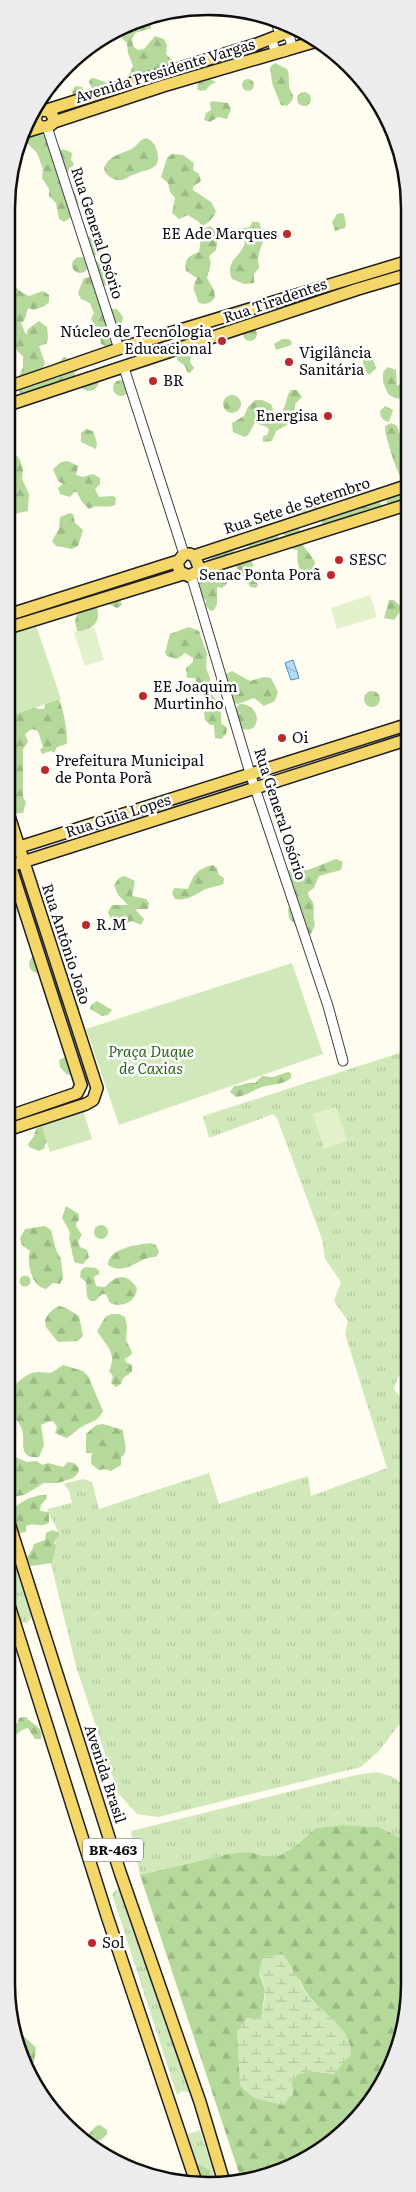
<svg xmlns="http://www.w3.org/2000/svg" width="416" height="2192" font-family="Literata,serif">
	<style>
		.grass { fill: url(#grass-tufts) }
		.forest { fill: url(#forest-firs); fill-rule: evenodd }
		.wetland { fill: url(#wetland-marsh) }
		.park { fill: #d1e9ba }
		.pitch { fill: #e3f0cc }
		.water { fill: url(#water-waves); stroke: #3e90ca }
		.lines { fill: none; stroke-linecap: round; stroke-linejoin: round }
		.minor-casing { stroke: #414141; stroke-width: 11 }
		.major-casing { stroke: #1f1f1f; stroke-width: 14 }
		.minor { stroke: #fff; stroke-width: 9 }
		.major { stroke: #f5d669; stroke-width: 11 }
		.poi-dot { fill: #bc292d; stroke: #fff; stroke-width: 2 }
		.labels { text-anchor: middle; stroke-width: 5; stroke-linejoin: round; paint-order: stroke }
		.shield { fill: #fff; stroke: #565656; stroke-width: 1 }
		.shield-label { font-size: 14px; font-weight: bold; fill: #0e0e0e }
		.street-label { font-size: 15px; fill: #0e0e0e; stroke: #fff }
		.poi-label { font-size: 15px; fill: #0e0e0e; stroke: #fff; text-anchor: start }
		.park-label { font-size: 15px; font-style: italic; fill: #2d6520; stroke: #fff }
		.rim { fill: none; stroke: #0e0e0e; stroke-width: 2.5 }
	</style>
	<defs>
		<pattern id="grass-tufts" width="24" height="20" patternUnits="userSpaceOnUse" patternTransform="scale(1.25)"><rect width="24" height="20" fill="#d1e9ba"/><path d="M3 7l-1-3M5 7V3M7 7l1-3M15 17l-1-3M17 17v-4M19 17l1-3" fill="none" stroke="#b2c79f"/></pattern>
		<pattern id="forest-firs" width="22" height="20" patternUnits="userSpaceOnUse" patternTransform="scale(1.25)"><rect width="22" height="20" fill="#b5d99a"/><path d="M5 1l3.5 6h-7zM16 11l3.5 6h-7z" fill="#9ab984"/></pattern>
		<pattern id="wetland-marsh" width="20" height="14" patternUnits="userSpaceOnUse" patternTransform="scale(1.25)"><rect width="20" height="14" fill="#d1e9ba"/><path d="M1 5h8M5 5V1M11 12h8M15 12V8" fill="none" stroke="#b2c79f"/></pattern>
		<pattern id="water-waves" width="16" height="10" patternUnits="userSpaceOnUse" patternTransform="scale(1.25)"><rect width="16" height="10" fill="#b6dcf5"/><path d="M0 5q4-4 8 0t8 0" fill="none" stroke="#9bbcd1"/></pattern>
	</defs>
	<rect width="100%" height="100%" fill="#fffcf0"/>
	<path class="grass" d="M409 1050 408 1367 398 1377 394 1389 402 1400 408 1402V1713L378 1752 361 1767 158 1817 137 1814 118 1793 76 1666 51 1564 58 1531 47 1509 72 1503 69 1491 64 1484 83 1479 92 1482 99 1509 209 1473 219 1504 308 1476 311 1496 387 1468 345 1334 348 1321 334 1301 341 1282 325 1259 322 1239 277 1118 273 1114 209 1138 203 1116Z
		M7 1538 32 1617 27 1623H21L18 1620 7 1585Z
		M377 1772 393 1777 408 1789V1842L379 1827 342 1825 316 1828 297 1845 279 1856H264L249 1852 228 1854 140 1875 131 1831 356 1775Z
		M123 1888 191 2093 182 2091 177 2095 112 1894 115 1890Z
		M200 2130 217 2183 203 2184 188 2134Z"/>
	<path class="forest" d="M146 18 151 20V28L135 33 132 39 133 46 138 50 144 49 155 36 164 39 167 45 166 54 171 59 170 68 173 72 174 78 154 84V81H129L128 78 133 66 128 53 127 43 122 38 121 30Z
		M275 63 287 69C290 75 288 79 289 85 290 96 299 94 287 106L281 105 272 83 270 67Z
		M94 78 107 83 110 100 61 121 52 110 74 98 72 92 75 86 82 87 85 93 93 91 89 82 90 79Z
		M207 78 216 82 210 85 206 90 200 91 197 89 198 83Z
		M242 85a6 6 0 1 1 12 0a6 6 0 1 1-12 0Z
		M297 99a7 7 0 1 1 14 0a7 7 0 1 1-14 0Z
		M211 101 228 103 231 109 227 119 218 117 210 122 204 120 206 113 211 110 210 104Z
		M37 133 48 136 56 149 66 150 72 153 71 160 74 164 66 175 65 181C75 192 83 202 76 217L70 218 64 222 59 219 56 203 49 196V189L42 178 43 169 37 153 28 144V138Z
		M146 138C156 140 162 160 155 166 149 171 145 170 138 173 126 176 122 185 110 177 106 174 105 172 104 168 110 154 121 155 133 148 138 145 139 140 146 138Z
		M172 154 183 155 194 163 193 170 199 174 201 181 193 187V190L211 202 216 211C214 218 207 224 201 227L199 222 188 215 179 219 172 213 175 198 170 192 168 183 161 177 167 158Z
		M341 213 344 214 346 225 345 228 335 231 332 222 337 214Z
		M252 222H259L261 228 266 230C266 238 258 251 258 259 258 262 259 265 259 268L254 274V283L244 284 232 279C224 260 242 257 245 242L237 236V229L250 227Z
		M210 226C218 230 218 242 216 250L209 256 211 263 207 278 214 290 215 297C212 303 205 306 198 302 196 290 190 292 197 278L186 271C184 258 189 256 199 252L201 239 199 233 200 230Z
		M93 236 100 238 103 251 92 257 86 237Z
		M72 265a8 8 0 1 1 16 0a8 8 0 1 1-16 0Z
		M103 259 113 275 110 285 107 286 100 284 107 309H117L123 317 122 323 116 325 115 345 109 347 101 344 98 331 91 319 94 313 90 303 81 299 78 293 84 278 90 277 94 280V264Z
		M8 272C12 284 16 290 29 296L43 291 49 295V302L45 306 33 310 29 308C25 312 27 320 21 323L26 335 28 329 39 321 47 327 48 338 46 344 39 346 45 363 42 369 18 379 23 367V356C4 344 8 294 8 272Z
		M316 294 320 295V298L267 314 271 305Z
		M198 327 201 330 199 337 176 344V338Z
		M243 334a7 7 0 1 1 14 0a7 7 0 1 1-14 0Z
		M282 339H289L292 342 291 345 276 350 274 344Z
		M163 340 164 343 161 349 139 357 133 353 134 347Z
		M364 350 370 352 376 368 369 375 365 370 361 355Z
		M181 351 188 352 191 356 190 362 194 368 190 373 187 372 185 366 177 360 178 354Z
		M64 357 77 361 81 367 74 373 76 376 48 390 42 387 24 395 19 392 20 389 36 385 40 380 55 376 57 378 62 375 58 363Z
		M388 367 396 370 397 386 402 383 404 377 409 374V395C403 401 395 399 388 394L383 382V372Z
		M79 381a10 10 0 1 1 20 0a10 10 0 1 1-20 0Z
		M113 388a8 8 0 1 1 16 0a8 8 0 1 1-16 0Z
		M291 390H297L302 397 295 404V415L290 423 276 431 272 441 263 442V436L267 435 269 430 267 427 255 423 248 435 245 437 233 432 232 423 244 416 248 407 255 400H262L271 404 274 414 277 416C288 410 284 398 291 390Z
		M223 404a9 9 0 1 1 18 0a9 9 0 1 1-18 0Z
		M385 406 393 410 389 422C383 421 380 417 380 411Z
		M391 423 397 426C399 433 400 434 403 440 406 445 408 470 406 476L404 477 400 476C396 469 384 433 385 426Z
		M8 428 13 451 20 460 23 470 22 479 29 494 28 511 15 514 9 510 8 494 13 491 15 485 12 467 8 461Z
		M86 429 93 431 97 443 96 449 81 442V433Z
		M68 461 78 466 76 475 83 477 93 474 100 478V484L95 489 99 497 113 496 116 498 115 505C105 509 98 503 89 509L82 502 77 492H74L70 497 60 494 58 488 63 484 58 481 53 469 61 462Z
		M405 490 409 496V510L395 501 394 504 387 503 386 497Z
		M372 500 379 501 382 506 381 509 322 529V519L353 508 360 507Z
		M310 503 320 504V510L302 517 296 515 298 509Z
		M70 513 73 514 75 523 83 530 78 546 72 549 56 546 52 541 59 529 60 517Z
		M295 528H299L300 532 303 535V545L315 562 313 572 307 576C298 572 296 559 298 550L292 549 288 537 282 534 283 530Z
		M276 530 279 534 277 541 250 550 247 543Z
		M227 550 237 552 244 550 253 564 252 575 258 585 256 588 250 587 246 578 241 575 236 566 224 567 222 570 227 584 222 588 217 587V604L214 610 211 611 206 606V600L200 596 191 579 206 561Z
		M106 587 108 593 120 599 122 605 117 608 111 605 95 603C103 619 95 628 80 632L77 631 75 621 78 612 68 603 69 600Z
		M389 600H394L401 607 399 613 394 620 384 618Z
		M189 627 199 631 207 654 206 668 210 678V688L203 690 197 688 195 678H187L186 668 193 662V658L185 653 177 659 167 656 165 653 170 634Z
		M232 671 250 681 264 677 271 678 278 692 275 701 264 706 254 698 238 704 232 702 225 677 226 674Z
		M364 699a8 8 0 1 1 16 0a8 8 0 1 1-16 0Z
		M212 695C220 704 222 711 221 723L227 728 226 734 221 739 215 738 214 725H210L205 720 203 704 208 696Z
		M7 697 38 709H44L46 700 59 699C64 713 67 727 67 743L64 745 57 747 54 753 51 751 42 754 40 750 43 747 38 731 32 729 25 734 28 742 23 749V797L26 802 23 813 9 814H7V796L12 793 15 780 7 781Z
		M240 704C264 705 261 737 240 728L235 709Z
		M336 859 343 862 341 870 319 876 314 888 308 892C308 898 311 898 313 903 315 909 312 917 315 924L311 934 303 933 289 918 288 910 292 900 286 872 289 870H308Z
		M213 865 217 868 219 875 224 878 223 884C217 887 207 887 202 891 194 896 185 901 175 899L172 894 174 888 188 889C194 875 196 869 213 865Z
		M124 876 135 881 132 896 146 899 149 903 148 909H135L144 919 141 925 132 921 127 923 122 921 116 922 111 920 108 912 112 905H128L118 895 114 885 119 878Z
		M29 964a9 9 0 1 1 18 0a9 9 0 1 1-18 0Z
		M56 969 65 970 68 974V1000L79 1006 77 1016C67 1016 65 1014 63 1005L57 1004 51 986 55 983 53 973Z
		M97 1001 112 1010 108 1015 102 1016 90 1009 91 1005Z
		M74 1054 80 1062C78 1071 77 1074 67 1075L60 1067 59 1060Z
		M288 1072 291 1073V1078C284 1085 269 1084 259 1088 250 1092 247 1095 236 1097L230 1092 234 1086C242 1086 247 1082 255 1083L262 1076 273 1077Z
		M44 1125 48 1140 44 1146 45 1148 39 1151 29 1147 28 1144 34 1136 36 1129Z
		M66 1206 79 1214V1220L76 1223V1226L82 1235 78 1241 80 1247 87 1250 89 1257 83 1264 76 1263 74 1261 69 1238 70 1232 62 1218Z
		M94 1232a7 7 0 1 1 14 0a7 7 0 1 1-14 0Z
		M45 1226 51 1230 56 1250 61 1259 63 1277 60 1284 53 1283 46 1289C32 1287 26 1263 30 1251L22 1245 20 1238 25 1229Z
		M7 1242 13 1243 15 1258 10 1261H7Z
		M150 1243 156 1245 159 1252 156 1257C139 1256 126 1277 108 1265 108 1248 137 1245 150 1243Z
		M85 1267 96 1268 99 1271V1274L94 1277 96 1286 105 1287C116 1275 126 1272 137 1288 136 1302 122 1308 110 1303L106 1294H102L95 1301H90L87 1297 86 1282 80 1277 81 1270Z
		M19.5 1281a5.5 5.5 0 1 1 11 0a5.5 5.5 0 1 1-11 0Z
		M59 1306 66 1308 79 1316 83 1336 78 1341 58 1342 46 1327 45 1320C48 1314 52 1309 59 1306Z
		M112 1314H119L125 1317 127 1327 126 1340 132 1352 131 1355 125 1359 126 1362 132 1365V1372L123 1378 121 1384 116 1387 111 1383 113 1376 109 1371C118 1352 105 1345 97 1331L106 1316Z
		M63 1365 83 1371 88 1376 103 1411C98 1421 93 1421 83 1426 77 1429 73 1435 66 1438L55 1433 57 1427 53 1421 47 1422 41 1425 44 1445 39 1457C17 1459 26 1443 22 1430 19 1417 0 1409 10 1392 15 1383 28 1372 38 1372 42 1372 46 1373 50 1373 54 1372 59 1367 63 1365Z
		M103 1424 123 1430C123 1441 130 1450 121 1458V1465L111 1471 105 1469 99 1470 91 1464 92 1453H86V1434L96 1425Z
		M15 1457 27 1462 37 1461 42 1465 48 1463 63 1467 68 1462 74 1463 79 1468 78 1473 73 1478 58 1483H44L24 1495 11 1497 7 1494V1480L14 1475 11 1473 7 1475V1459L11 1461Z
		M40 1495H46L47 1498 41 1505 40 1511 49 1512V1523C39 1528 35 1522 26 1526V1532L19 1533 14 1528 13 1508 27 1499Z
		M52 1530 58 1532 59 1535 54 1543 56 1545 52 1563 31 1566 27 1561 26 1558 32 1550 34 1544 45 1540 46 1533Z
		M23 1717H26C32 1725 44 1726 41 1739H35L28 1728 22 1730 17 1734 6 1736V1727L17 1724 19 1718Z
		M342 1825 379 1827 408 1842V2010L389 2073 341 2136 273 2175 241 2179 140 1875 228 1854 249 1852 264 1856H279L297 1845 316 1828ZM259 1973 300 1980C308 2004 333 2015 346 2035L339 2068 334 2074 311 2071 298 2073 292 2081 247 2018 261 2020 265 1990Z
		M15 2031 26 2038 36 2048 34 2062 24 2064 22 2061Z
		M100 2125 107 2130V2134C102 2141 91 2146 87 2136L96 2126Z
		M200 2165 210 2171 209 2179 218 2182 202 2184 205 2180 201 2179 195 2166Z"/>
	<path class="wetland" d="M283 1954C291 1965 297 1976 303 1988 316 2012 351 2024 351 2054L334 2074 311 2071 298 2074 292 2081 293 2095 283 2105 254 2098 240 2086 237 2031 247 2018 261 2020C262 2011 265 2001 265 1992 264 1977 254 1972 264 1957Z"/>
	<path class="park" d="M36 625 61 699 7 717 8 635Z
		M292 963 323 1054 119 1125 86 1029Z
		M83 1110 92 1139 50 1152 41 1124Z"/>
	<path class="pitch" d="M370 595 377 617 337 629 331 608Z
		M94 627 104 660 85 666 74 633Z
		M336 1107 347 1141 324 1149 313 1114Z"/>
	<path class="water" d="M293 660 299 678 291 680 285 663Z"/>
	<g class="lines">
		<g class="minor-casing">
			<path id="minor" d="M275 21 280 33
				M273 43a9 9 0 1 1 18 0a9 9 0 1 1-18 0Z
				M47 127 119 349
				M124 368 184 554
				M191 575 250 773 328 1006 343 1061"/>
		</g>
		<g class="major-casing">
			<path id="major" d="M47 110 257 44 298 28
				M52 124 54 119 50 111 41 110C35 114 34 119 38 125 45 129 49 127 54 122L163 86 317 41
				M25 132 41 127
				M8 387 124 347 409 261
				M8 405 358 289 409 274
				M184 554H190L195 557 200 570 189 576 180 572 177 563Z
				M194 556 409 485
				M200 570 409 504
				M8 615 178 561
				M8 628 183 574
				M7 851 409 724
				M7 867 409 739
				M7 1117 77 1093 81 1085 8 859
				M7 1130 86 1104 93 1100 97 1088 7 810
				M7 1517 120 1872 200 2102 224 2182
				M7 1599 107 1916 197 2185"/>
		</g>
		<use href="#minor" class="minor"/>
		<use href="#major" class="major"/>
	</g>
	<g class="poi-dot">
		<circle cx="287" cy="234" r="5"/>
		<circle cx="222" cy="341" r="5"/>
		<circle cx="289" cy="362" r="5"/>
		<circle cx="153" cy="381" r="5"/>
		<circle cx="328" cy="416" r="5"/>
		<circle cx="339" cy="560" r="5"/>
		<circle cx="331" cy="575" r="5"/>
		<circle cx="143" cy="696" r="5"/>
		<circle cx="282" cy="738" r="5"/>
		<circle cx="45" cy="770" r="5"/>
		<circle cx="86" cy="925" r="5"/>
		<circle cx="92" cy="1943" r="5"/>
	</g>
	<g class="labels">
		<rect class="shield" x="83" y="1838.5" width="60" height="23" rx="4"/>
		<g class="shield-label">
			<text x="113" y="1855">BR-463</text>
		</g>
		<g class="street-label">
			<text transform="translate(165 71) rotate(-17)" y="5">Avenida Presidente Vargas</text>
			<text transform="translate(97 233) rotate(72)" y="5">Rua General Osório</text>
			<text transform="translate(275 301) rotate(-19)" y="5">Rua Tiradentes</text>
			<text transform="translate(297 506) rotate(-18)" y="5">Rua Sete de Setembro</text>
			<text transform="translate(280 814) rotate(72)" y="5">Rua General Osório</text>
			<text transform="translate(118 816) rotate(-18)" y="5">Rua Guia Lopes</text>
			<text transform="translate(66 944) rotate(72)" y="5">Rua Antônio João</text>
			<text transform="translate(105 1774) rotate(72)" y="5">Avenida Brasil</text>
		</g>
		<g class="poi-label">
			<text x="277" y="239" text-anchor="end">EE Ade Marques</text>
			<text x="212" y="337" text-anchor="end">Núcleo de Tecnologia<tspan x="212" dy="17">Educacional</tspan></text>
			<text x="299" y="358">Vigilância<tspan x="299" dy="17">Sanitária</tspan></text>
			<text x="163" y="386">BR</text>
			<text x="318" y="421" text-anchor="end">Energisa</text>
			<text x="349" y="565">SESC</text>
			<text x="321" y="580" text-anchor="end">Senac Ponta Porã</text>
			<text x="153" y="692">EE Joaquim<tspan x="153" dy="17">Murtinho</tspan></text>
			<text x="292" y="743">Oi</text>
			<text x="55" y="766">Prefeitura Municipal<tspan x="55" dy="17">de Ponta Porã</tspan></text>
			<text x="96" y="930">R.M</text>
			<text x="102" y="1948">Sol</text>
		</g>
		<g class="park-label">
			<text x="151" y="1057">Praça Duque<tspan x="151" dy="17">de Caxias</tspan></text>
		</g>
	</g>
	<path d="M0 0H416V2192H0ZM208 15H208A193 193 0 0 1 401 208V1984A193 193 0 0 1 208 2177H208A193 193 0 0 1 15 1984V208A193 193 0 0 1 208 15Z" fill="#ececec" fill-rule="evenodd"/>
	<path class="rim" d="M208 15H208A193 193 0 0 1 401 208V1984A193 193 0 0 1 208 2177H208A193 193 0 0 1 15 1984V208A193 193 0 0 1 208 15Z"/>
</svg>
